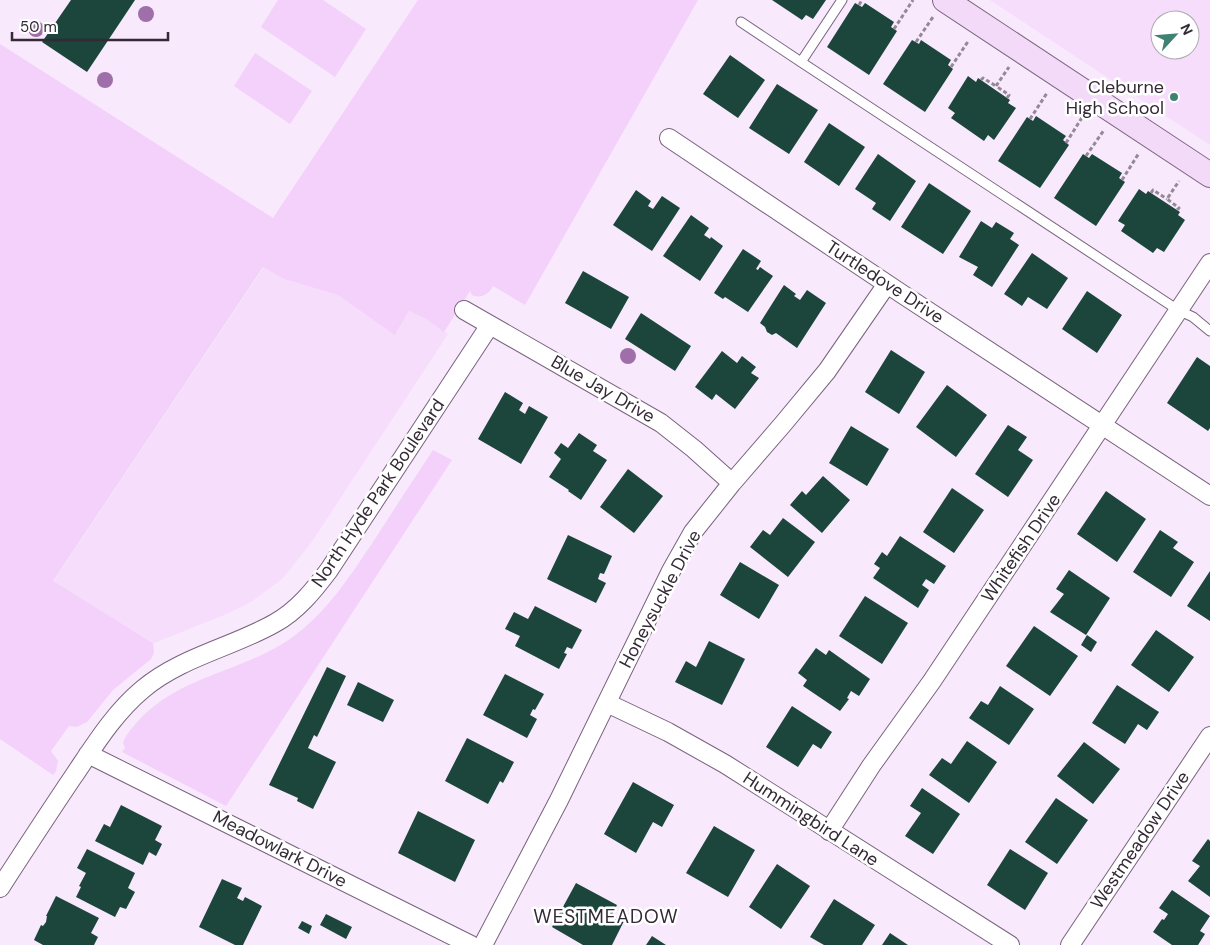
<svg xmlns="http://www.w3.org/2000/svg" width="1210" height="945" font-family="'DM Sans',sans-serif">
	<style>
		.built { fill: #f5ddfb; fill-rule: evenodd }
		.green { fill: #f3d1fb }
		.building { fill: #1c453c }
		.lines { fill: none; stroke-linecap: round; stroke-linejoin: round }
		.lane-casing { stroke: #79637e; stroke-width: 11 }
		.street-casing { stroke: #79637e; stroke-width: 20 }
		.secondary-casing { stroke: #79637e; stroke-width: 26 }
		.path { stroke: #958998; stroke-width: 3; stroke-dasharray: 4 2.5; stroke-linecap: butt }
		.lane { stroke: #fff; stroke-width: 9 }
		.street { stroke: #fff; stroke-width: 18 }
		.secondary { stroke: #f2daf8; stroke-width: 24 }
		.tree { fill: #9f6faa }
		.poi-dot { fill: #3f8173; stroke: #fff; stroke-width: 2 }
		.labels { text-anchor: middle; stroke-width: 5; stroke-linejoin: round; paint-order: stroke }
		.poi-label { font-size: 18px; fill: #332a35; stroke: #fff; text-anchor: end }
		.street-label { font-size: 18px; fill: #332a35; stroke: #fff }
		.neighbourhood-label { font-size: 19px; letter-spacing: 1px; fill: #332a35; stroke: #fff }
	</style>
	<rect width="100%" height="100%" fill="#f8e9fc"/>
	<path class="built" d="M990 0H1210V145ZM1160 20H1190V50H1160Z
		M264 267 284 279 338 295 396 334 409 311 428 320 448 334 311 543 282 579 251 602 229 613 154 643 53 582Z"/>
	<path class="green" d="M278 0H323L366 29 335 77 261 27Z
		M418 0H698L525 305 493 286C489 294 481 299 472 295L470 291 444 332 428 320 409 311 395 335 338 295 284 279 263 267 53 581 153 643 154 653 151 659 113 690 87 722 77 727 69 726 51 751 58 761 56 771 53 775 0 739V44L273 218Z
		M255 53 312 91 290 124 234 86Z
		M433 450 452 460 226 806 122 752 125 748 123 743C126 734 132 728 138 721 179 676 242 672 290 639 327 613 350 576 375 539 394 509 414 479 433 450Z"/>
	<path class="building" d="M71 0H135L87 72 42 42Z
		M772 0H826L813 19 806 15 802 20Z
		M855 3 862 7 865 3 894 22 891 27 897 31 869 75 827 47Z
		M912 40 919 44 921 40 951 60 948 65 953 69 925 112 883 84Z
		M730 55 765 80 738 118 703 94Z
		M968 76 976 82 978 78 1010 100 1008 103 1016 108 994 140 988 135 984 141 951 118 955 113 948 108Z
		M777 84 818 110 789 154 749 128Z
		M1036 116 1066 136 1063 140 1069 145 1040 188 998 161 1027 117 1033 121Z
		M829 123 865 147 839 186 804 162Z
		M878 154 916 181 890 221 872 209 876 203 855 189Z
		M1083 154 1089 158 1092 154 1122 173 1119 178 1125 182 1096 226 1054 198Z
		M929 183 971 211 943 254 901 227Z
		M1139 189 1146 194 1148 191 1151 193 1180 212 1178 215 1185 220 1164 252 1157 248 1153 253 1121 231 1125 225 1118 221Z
		M636 190 651 201 648 206 653 209 662 196 680 208 652 251 613 225Z
		M691 215 709 228 704 235 710 239 711 237 723 246 700 281 663 256Z
		M981 221 992 228 996 222 1014 233 1010 239 1019 245 992 287 973 275 978 267 959 257Z
		M743 249 761 261 756 269 758 270 760 267 773 276 748 312 725 297 723 299 714 293Z
		M1032 253 1068 278 1047 309 1028 297 1022 306 1004 294Z
		M583 271 629 297 611 329 565 303Z
		M784 285 796 294 794 296 800 300 807 290 826 303 797 348 776 333 772 335 767 332 765 327 760 323Z
		M1087 291 1122 315 1097 353 1062 329Z
		M641 313 691 346 675 371 625 339Z
		M891 350 925 372 899 414 865 392Z
		M722 351 737 363 742 356 756 367 751 373 759 378 735 409 716 394 712 400 695 387Z
		M1197 357 1210 366V428L1208 431 1167 403Z
		M947 385 987 415 956 457 916 427Z
		M505 392 523 403 519 410 525 414 529 406 548 417 521 464 478 439Z
		M1008 425 1027 437 1018 450 1033 460 1008 497 975 474Z
		M851 426 889 449 867 486 829 463Z
		M579 433 597 445 593 451 607 460 581 500 568 491 569 490 549 477 561 459 554 453 561 443 568 448Z
		M628 469 663 496 634 533 600 507Z
		M823 476 850 500 822 533 790 505 802 491 806 495Z
		M952 488 984 510 954 553 923 532Z
		M1106 491 1146 519 1117 562 1077 534Z
		M783 518 815 542 788 577 750 547 763 530 770 535Z
		M1160 530 1178 542 1173 548 1194 562 1171 597 1133 572Z
		M568 535 612 556 604 574 600 573 598 579 606 583 596 603 547 579Z
		M900 536 946 566 934 584 926 579 922 585 929 590 918 608 873 578 880 568 874 564 882 552 887 556Z
		M740 562 779 585 759 619 720 595Z
		M1069 570 1110 598 1086 635 1050 612 1064 594 1056 589Z
		M1210 571V621L1187 606Z
		M865 596 908 623 882 664 839 636Z
		M535 606 582 630 572 649 567 647 564 653 567 654 559 669 515 646 520 636 505 629 514 612 528 619Z
		M1034 626 1078 656 1050 696 1006 666Z
		M1156 630 1194 657 1169 692 1131 665Z
		M1087 635 1097 642 1091 652 1081 645Z
		M709 641 745 659 722 705 675 682 686 661 696 667Z
		M816 648 826 655 829 650 870 679 859 696 851 691 847 698 849 699 840 711 803 686 807 680 798 673Z
		M327 667 346 676 317 737 314 735 308 748 336 762 313 809 297 801 298 798 269 785Z
		M505 674 544 694 535 710 533 709 530 715 537 719 527 738 483 715Z
		M358 682 394 700 383 722 347 705Z
		M1117 685 1159 712 1147 730 1138 724 1125 744 1092 723Z
		M1000 686 1034 709 1009 745 969 718 981 701 988 705Z
		M792 706 832 732 821 749 813 744 798 767 766 747Z
		M467 738 514 762 503 783 500 781 488 804 445 781Z
		M967 741 997 762 969 803 929 775 942 758 951 764Z
		M1084 742 1120 769 1093 804 1057 776Z
		M633 782 674 805 662 827 653 822 636 853 604 834Z
		M922 788 960 814 933 854 905 836 921 813 910 806Z
		M1056 798 1088 820 1057 864 1025 842Z
		M121 805 162 826 155 840 162 844 156 856 149 852 143 865 95 841 104 824 110 827Z
		M418 811 475 840 455 882 398 853Z
		M714 826 755 850 728 897 686 873Z
		M1208 839 1210 841V897L1188 881 1200 866 1192 861Z
		M87 849 135 873 128 888 135 892 126 909 120 907 115 917 76 897 81 887 79 886 86 873 77 868Z
		M1010 849 1048 873 1025 910 987 885Z
		M777 864 810 886 781 929 749 907Z
		M222 879 242 888 237 898 243 901 245 897 262 906 243 945H235L199 927Z
		M576 883 617 905 612 915 624 921 612 945H583L552 927Z
		M1172 890 1210 916 1200 931 1205 934 1198 945H1172L1153 932 1162 919 1164 920 1168 914 1159 908Z
		M56 896 99 918 91 933 98 937 94 945H43L34 940 41 925 43 926 46 922 47 916H46Z
		M834 899 875 925 862 945H824L810 937Z
		M326 914 352 927 346 939 320 925Z
		M302 921 312 926 309 934 298 928Z
		M890 933 908 945H882Z
		M652 936 666 945H646Z"/>
	<g class="lines">
		<g class="lane-casing">
			<path id="lane" d="M842 0 801 62 1178 310 1193 317 1210 331
				M741 22 801 62"/>
		</g>
		<g class="street-casing">
			<path id="street" d="M669 138 902 294 1210 496
				M464 310 661 423 694 449 732 483
				M607 703 668 732 725 764 1010 945
				M88 754 471 945
				M829 831 871 766 932 681 1210 263
				M0 888C24 851 48 814 73 777 94 746 114 713 143 689 181 657 233 647 275 623 297 611 314 590 329 570L490 325
				M483 945 559 800 671 571 693 532 732 483 783 424 827 371 887 284
				M1070 945 1210 736"/>
		</g>
		<g class="secondary-casing">
			<path id="secondary" d="M945 0 1210 175"/>
		</g>
		<path class="path" d="M859 5 862 0
			M894 29 913 0
			M916 42 933 17
			M951 67 969 40
			M981 80 983 78 996 86
			M1007 98 1009 95 996 86 1009 67
			M1030 119 1047 93
			M1066 143 1083 116
			M1086 156 1104 130
			M1122 180 1139 153
			M1151 193 1153 190 1167 199
			M1177 210 1179 208 1167 199 1179 181"/>
		<use href="#lane" class="lane"/>
		<use href="#street" class="street"/>
		<use href="#secondary" class="secondary"/>
	</g>
	<g class="tree">
		<circle cx="146" cy="14" r="8"/>
		<circle cx="36" cy="29" r="8"/>
		<circle cx="105" cy="80" r="8"/>
		<circle cx="628" cy="356" r="8"/>
	</g>
	<circle class="poi-dot" cx="1174" cy="97" r="5"/>
	<g class="labels">
		<g class="poi-label">
			<text x="1164" y="93">Cleburne<tspan x="1164" dy="21">High School</tspan></text>
		</g>
		<g class="street-label">
			<text transform="translate(885 282) rotate(33)" y="6">Turtledove Drive</text>
			<text transform="translate(603 389) rotate(30)" y="6">Blue Jay Drive</text>
			<text transform="translate(378 493) rotate(-56)" y="6">North Hyde Park Boulevard</text>
			<text transform="translate(1021 548) rotate(-56)" y="6">Whitefish Drive</text>
			<text transform="translate(660 599) rotate(-62)" y="6">Honeysuckle Drive</text>
			<text transform="translate(811 819) rotate(33)" y="6">Hummingbird Lane</text>
			<text transform="translate(1140 840) rotate(-56)" y="6">Westmeadow Drive</text>
			<text transform="translate(280 849) rotate(27)" y="6">Meadowlark Drive</text>
		</g>
		<g class="neighbourhood-label">
			<text x="606" y="923">WESTMEADOW</text>
		</g>
	</g>
	<g transform="translate(1175 35) rotate(64)"><circle r="24" fill="#ffffff" stroke="#adaaae"/>
	<path d="M0-4L9 19L0 12L-9 19Z" fill="#3f8173"/>
	<text y="-8" font-size="14" font-weight="bold" text-anchor="middle" fill="#332a35">N</text>
	</g>
	<path d="M12 32v8h156v-8" fill="none" stroke="#332a35" stroke-width="2.5"/>
	<text x="20" y="32" font-size="15" fill="#332a35" stroke="#ffffff" stroke-width="4" paint-order="stroke">50 m</text>
</svg>
